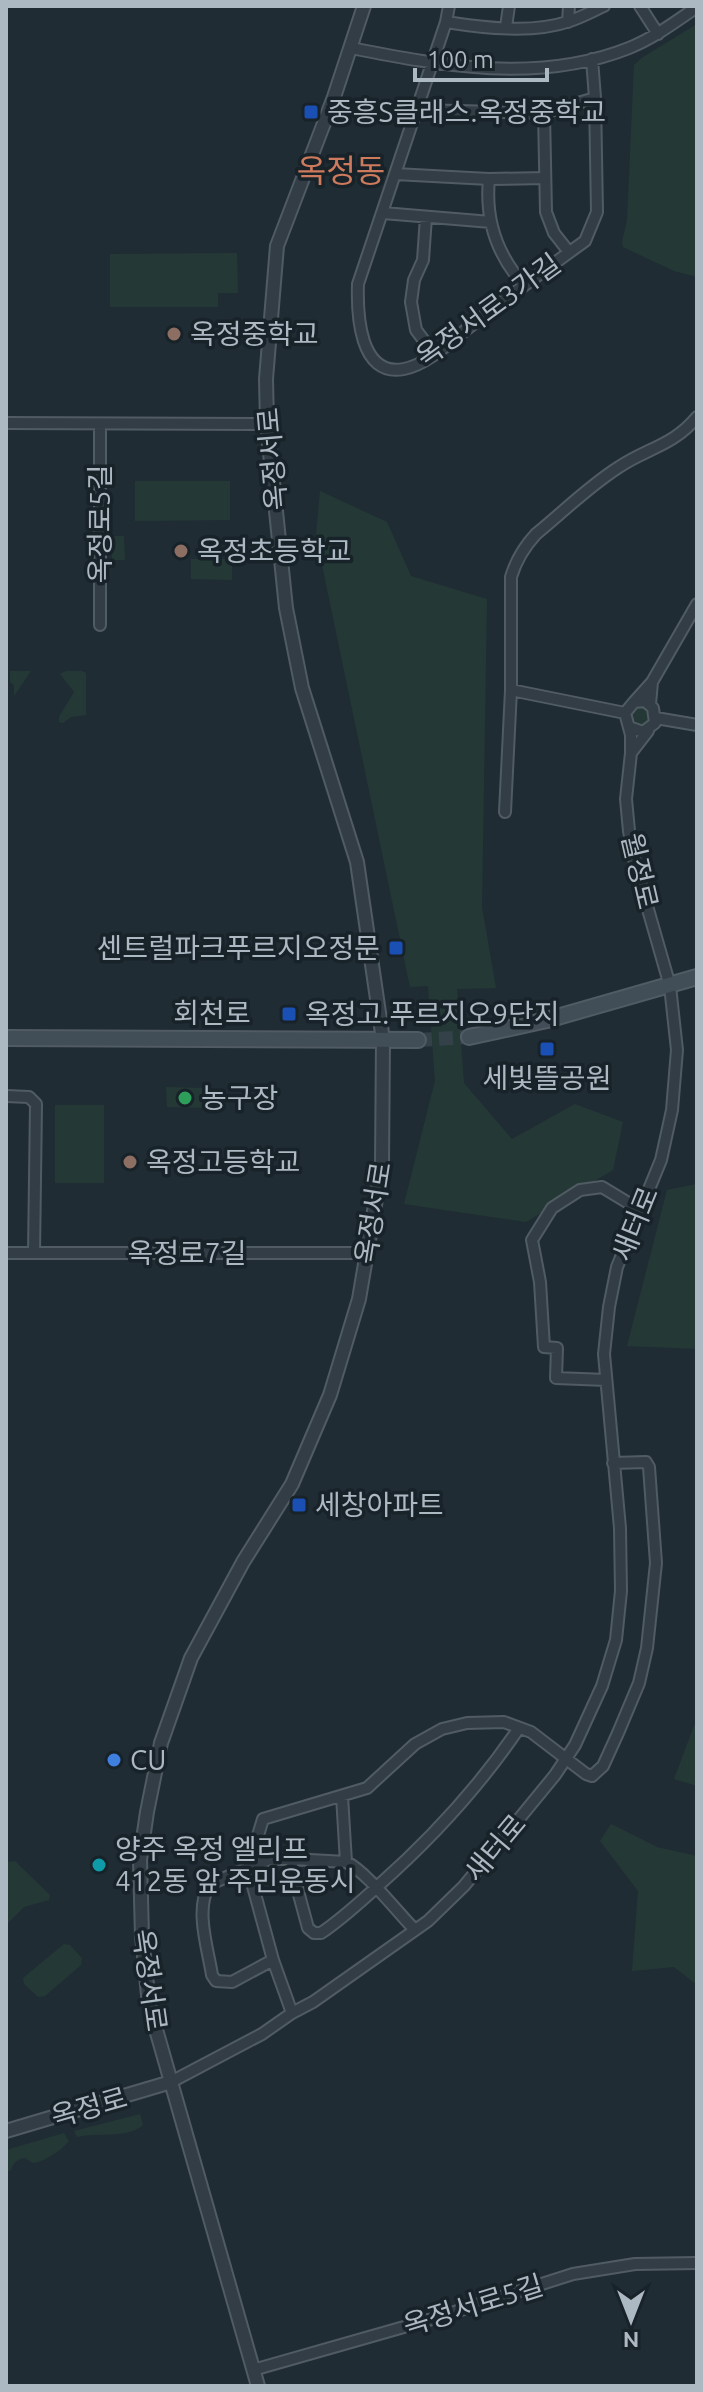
<svg xmlns="http://www.w3.org/2000/svg" width="703" height="2392" font-family="Ubuntu,'Noto Sans KR',sans-serif">
	<style>
		.green { fill: #243936 }
		.lines { fill: none; stroke-linecap: round; stroke-linejoin: round }
		.secondary-tunnel { stroke: #354149; stroke-width: 14; stroke-dasharray: 14 7; stroke-linecap: butt }
		.minor-casing { stroke: #505b63; stroke-width: 14 }
		.tertiary-casing { stroke: #505b63; stroke-width: 16 }
		.secondary-casing { stroke: #505b63; stroke-width: 18 }
		.minor { stroke: #333d45; stroke-width: 10 }
		.tertiary { stroke: #333d45; stroke-width: 12 }
		.secondary { stroke: #414d57; stroke-width: 14 }
		.transit-dot { fill: #1a4fb4; stroke: #182229; stroke-width: 3 }
		.education-dot { fill: #8d6e63; stroke: #182229; stroke-width: 3 }
		.leisure-dot { fill: #2e9e5b; stroke: #182229; stroke-width: 3 }
		.shop-dot { fill: #3f7fe0; stroke: #182229; stroke-width: 3 }
		.culture-dot { fill: #0f9aa8; stroke: #182229; stroke-width: 3 }
		.labels { text-anchor: middle; stroke-width: 7; stroke-linejoin: round; paint-order: stroke }
		.poi-label { font-size: 28px; fill: #acb8c2; stroke: #182229; text-anchor: start }
		.street-label { font-size: 28px; fill: #acb8c2; stroke: #182229 }
		.quarter-label { font-size: 32px; fill: #cd7a5d; stroke: #182229 }
	</style>
	<rect width="100%" height="100%" fill="#202c34"/>
	<path class="green" d="M697 24V277L674 271 623 247 622 242 627 221 634 65 643 57Z
		M237 253 238 293H218V307H110V254Z
		M135 481H230V520L135 521Z
		M320 491 387 522 411 576 487 599 482 907 496 988 457 989 464 1083 512 1139 575 1104 623 1122 613 1170 526 1222 404 1204 435 1081 428 986 410 987 316 536Z
		M111 536H124L125 560H112Z
		M191 559H232V580L191 579Z
		M10 671H31L14 696V685L10 682Z
		M66 671H82L86 673V715L71 717 63 723 59 722V717L74 692 60 674Z
		M630 717a10 10 0 1 1 20 0a10 10 0 1 1-20 0Z
		M166 1087 204 1088V1108L167 1107Z
		M55 1105H104V1183H55Z
		M697 1184V1349L627 1346 667 1190Z
		M697 1718V1786L674 1779Z
		M611 1824 657 1847 697 1856V1985L674 1967 632 1971 638 1891 600 1841Z
		M6 1859 9 1862 15 1861 50 1895 49 1900 24 1907 6 1925Z
		M64 1944 70 1945 82 1958 81 1965 45 1996 38 1997 24 1984 23 1978Z
		M140 2114 143 2125C127 2139 98 2132 77 2137L74 2131Z
		M64 2133 69 2141C61 2151 45 2161 33 2163L25 2158C18 2159 13 2162 11 2170L6 2172V2150Z"/>
	<g class="lines">
		<path class="secondary-tunnel" d="M418 1040 469 1037"/>
		<g class="minor-casing">
			<path id="minor" d="M449 6 446 22 358 284C357 313 359 378 404 369 430 364 455 337 476 322 512 294 549 267 585 241L597 212 595 98 592 59
				M640 6 658 34
				M446 22C484 28 533 34 570 21 582 17 593 11 604 6
				M568 22 569 6
				M506 27 509 6
				M351 48C442 66 539 84 629 48 654 38 675 22 697 7
				M415 110 544 113
				M395 174 489 179 545 178
				M489 179C485 219 497 255 524 285
				M383 213 491 222
				M426 217 423 260 414 280 411 302 416 330 434 354
				M569 252 554 233 546 212 544 113 595 98
				M6 423 267 424
				M100 625V424
				M652 682 697 604
				M511 690 625 713
				M634 702 652 682 650 704
				M656 718 697 725
				M629 727 643 732 655 723 653 708 645 701 634 702 625 713 631 735V753L648 731
				M505 812 511 690V577C516 560 524 547 536 534 563 512 589 486 619 467 647 448 673 446 697 417
				M6 1096 29 1097 36 1104 34 1253
				M6 1253H368
				M606 1380 556 1378 557 1348 544 1347 540 1282 532 1240 552 1208 580 1190 602 1187 640 1210
				M342 1796 346 1862
				M415 1930C398 1913 366 1871 346 1862L292 1859V1869L308 1928 314 1933H321C342 1919 360 1902 379 1885 432 1838 479 1787 519 1728
				M273 1960 232 1982 216 1981 212 1975C208 1949 194 1908 210 1884L270 1859H292
				M292 2013 273 1960 248 1868 263 1819 367 1788 415 1744 442 1729 467 1723 504 1722 531 1732 586 1774 592 1776 603 1766 618 1733 639 1683 647 1648 656 1563 649 1467 646 1462 613 1463
				M171 2082 262 2034 292 2013 313 2002 428 1921 464 1886 555 1775 575 1745 602 1686 616 1640 621 1591 620 1528 604 1354 609 1307 617 1267 661 1160 672 1110 677 1050 670 986 635 864 629 831 626 799 631 753
				M253 2370 439 2317 573 2274 635 2264 697 2263"/>
		</g>
		<g class="tertiary-casing">
			<path id="tertiary" d="M6 2131 171 2082
				M258 2386 149 2005 142 1936 140 1860 147 1812 161 1743 191 1658 243 1562 292 1484 330 1395 359 1299 382 1164 383 1040 357 862 302 688 286 608 267 424 266 379 277 246 334 97 364 6"/>
		</g>
		<g class="secondary-casing">
			<path id="secondary" d="M469 1037 547 1020 697 977
				M6 1038 418 1040"/>
		</g>
		<use href="#minor" class="minor"/>
		<use href="#tertiary" class="tertiary"/>
		<use href="#secondary" class="secondary"/>
	</g>
	<g class="transit-dot">
		<rect x="303" y="104" width="16" height="16" rx="4"/>
		<rect x="388" y="940" width="16" height="16" rx="4"/>
		<rect x="281" y="1006" width="16" height="16" rx="4"/>
		<rect x="539" y="1041" width="16" height="16" rx="4"/>
		<rect x="291" y="1497" width="16" height="16" rx="4"/>
	</g>
	<g class="education-dot">
		<circle cx="174" cy="334" r="8"/>
		<circle cx="181" cy="551" r="8"/>
		<circle cx="130" cy="1162" r="8"/>
	</g>
	<circle class="leisure-dot" cx="185" cy="1098" r="8"/>
	<circle class="shop-dot" cx="114" cy="1760" r="8"/>
	<circle class="culture-dot" cx="99" cy="1865" r="8"/>
	<g class="labels">
		<g class="poi-label">
			<text x="327" y="122">중흥S클래스.옥정중학교</text>
			<text x="190" y="344">옥정중학교</text>
			<text x="197" y="561">옥정초등학교</text>
			<text x="380" y="958" text-anchor="end">센트럴파크푸르지오정문</text>
			<text x="305" y="1024">옥정고.푸르지오9단지</text>
			<text x="547" y="1088" text-anchor="middle">세빛뜰공원</text>
			<text x="201" y="1108">농구장</text>
			<text x="146" y="1172">옥정고등학교</text>
			<text x="315" y="1515">세창아파트</text>
			<text x="130" y="1770">CU</text>
			<text x="115" y="1859">양주 옥정 엘리프<tspan x="115" dy="32">412동 앞 주민운동시</tspan></text>
		</g>
		<g class="street-label">
			<text transform="translate(488 310) rotate(-36)" y="10">옥정서로3가길</text>
			<text transform="translate(272 459) rotate(-95)" y="10">옥정서로</text>
			<text transform="translate(100 524) rotate(-90)" y="10">옥정로5길</text>
			<text transform="translate(640 871) rotate(77)" y="10">월정로</text>
			<text x="212" y="1023">회천로</text>
			<text transform="translate(373 1213) rotate(-81)" y="10">옥정서로</text>
			<text transform="translate(635 1224) rotate(-68)" y="10">새터로</text>
			<text x="187" y="1263">옥정로7길</text>
			<text transform="translate(495 1848) rotate(-50)" y="10">새터로</text>
			<text transform="translate(150 1980) rotate(82)" y="10">옥정서로</text>
			<text transform="translate(89 2107) rotate(-16)" y="10">옥정로</text>
			<text transform="translate(473 2305) rotate(-17)" y="10">옥정서로5길</text>
		</g>
		<g class="quarter-label">
			<text x="341" y="182">옥정동</text>
		</g>
	</g>
	<rect width="703" height="2392" fill="none" stroke="#acb8c2" stroke-width="16"/>
	<g transform="translate(631 2320) rotate(180)" stroke="#182229" stroke-width="6" paint-order="stroke">
	<path d="M0-6L14 30L0 20L-14 30Z" fill="#acb8c2"/>
	<text y="-12" font-size="22" font-weight="bold" text-anchor="middle" fill="#acb8c2">N</text>
	</g>
	<path d="M415 68v12h132v-12" fill="none" stroke="#acb8c2" stroke-width="4"/>
	<text x="427" y="68" font-size="24" fill="#acb8c2" stroke="#182229" stroke-width="6" paint-order="stroke">100 m</text>
</svg>
